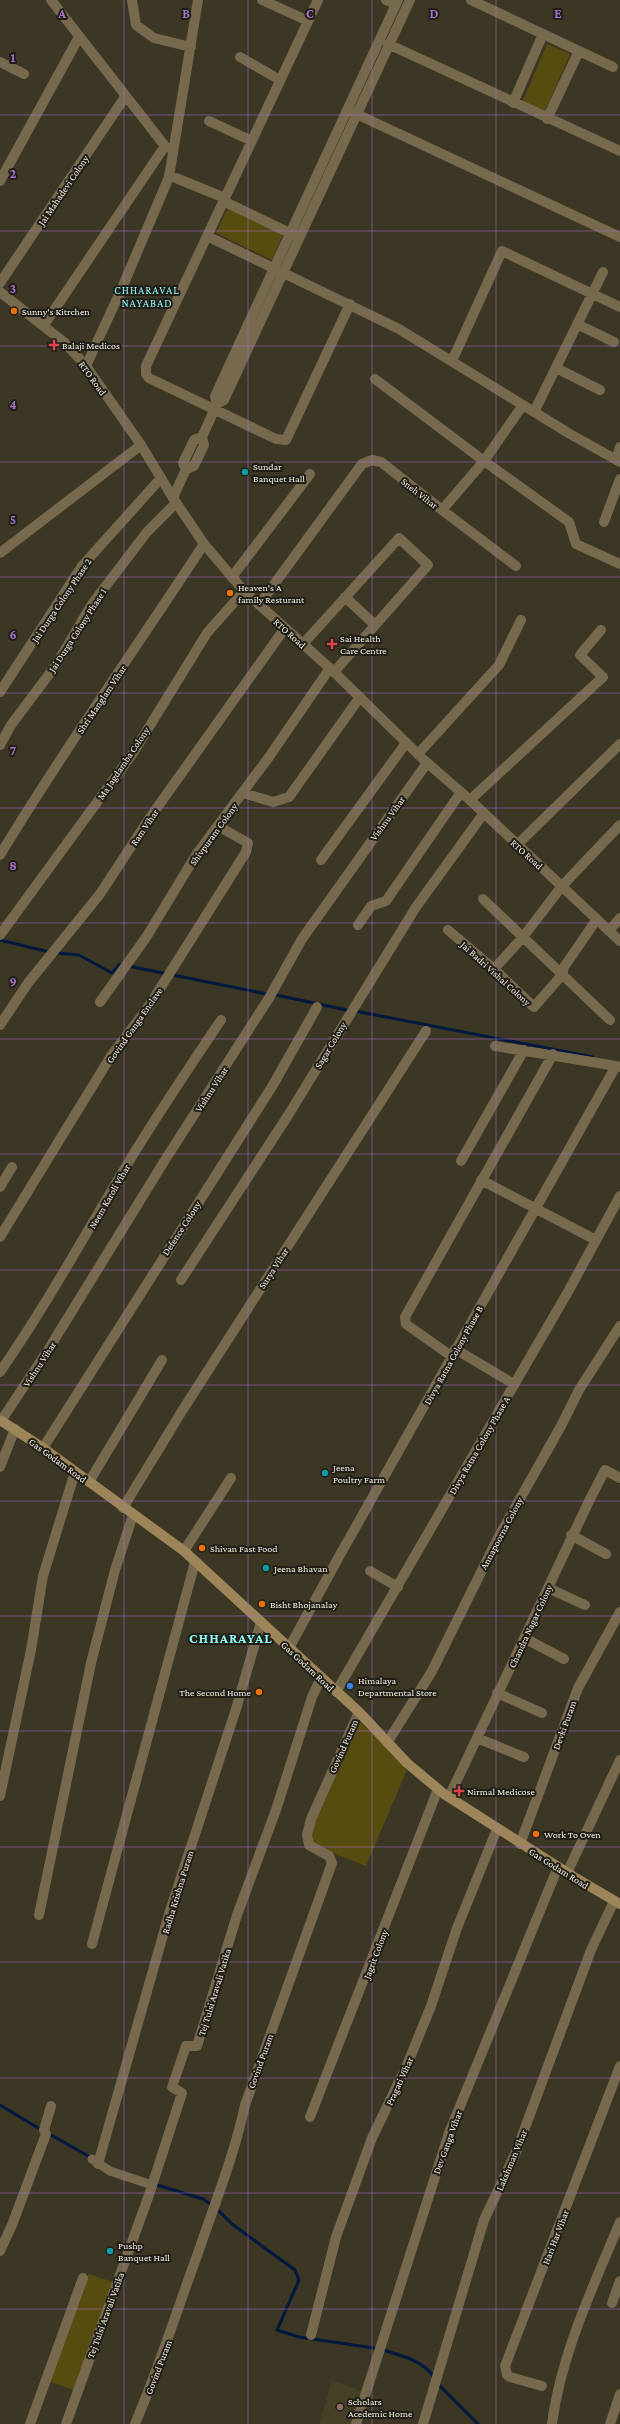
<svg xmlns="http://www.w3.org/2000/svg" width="620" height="2424" font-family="'Crimson Pro',serif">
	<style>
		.built { fill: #454026 }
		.green { fill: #574c10 }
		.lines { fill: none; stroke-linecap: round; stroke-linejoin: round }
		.stream { stroke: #01183e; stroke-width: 3 }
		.pedestrian { stroke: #77694d; stroke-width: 9 }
		.minor { stroke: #77694d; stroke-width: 10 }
		.tertiary { stroke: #77694d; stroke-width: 10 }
		.secondary { stroke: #9c8558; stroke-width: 10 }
		.grid { fill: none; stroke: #a571cc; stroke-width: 1; stroke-opacity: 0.55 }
		.food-dot { fill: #e8710a; stroke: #201e16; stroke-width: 1.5 }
		.health-dot { fill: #e0444e; stroke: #201e16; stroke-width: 1.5 }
		.culture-dot { fill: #0f9aa8; stroke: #201e16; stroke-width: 1.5 }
		.shop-dot { fill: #3f7fe0; stroke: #201e16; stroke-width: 1.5 }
		.education-dot { fill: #8d6e63; stroke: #201e16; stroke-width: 1.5 }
		.labels { text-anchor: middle; stroke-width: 4; stroke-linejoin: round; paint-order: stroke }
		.street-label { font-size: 10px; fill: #f2f0e4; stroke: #201e16 }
		.poi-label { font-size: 10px; fill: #f2f0e4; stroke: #201e16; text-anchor: start }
		.neighbourhood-label { font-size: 11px; letter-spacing: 1px; fill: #8df9f6; stroke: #201e16 }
		.district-label { font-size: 14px; font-weight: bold; letter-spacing: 1px; fill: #8df9f6; stroke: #201e16 }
		.grid-label { font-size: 13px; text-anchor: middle; font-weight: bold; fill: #a571cc; stroke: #201e16; stroke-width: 4; stroke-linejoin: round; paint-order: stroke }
	</style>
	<rect width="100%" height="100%" fill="#3b3724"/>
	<path class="built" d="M332 2381 362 2391 351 2424H319Z"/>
	<path class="green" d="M547 44 570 54 545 111 523 101Z
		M228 208 283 234 272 260 216 233Z
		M359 1720 407 1770 366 1866 337 1855 309 1840 321 1802Z
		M88 2274 113 2282 76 2391 49 2381Z"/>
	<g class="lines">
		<path class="stream" d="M0 940 49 952
			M57 953 79 955 112 973 120 964
			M128 966 163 973
			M173 975 267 994
			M276 995 347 1010
			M355 1011 593 1057
			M0 2105 40 2129
			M51 2135 92 2158
			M157 2185 203 2199 212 2205
			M219 2211 232 2224 295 2270 299 2280 277 2330 299 2337 374 2348
			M383 2350C402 2356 422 2360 434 2377
			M438 2384 478 2424"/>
		<path class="pedestrian" d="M92 2159 110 2171 152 2185"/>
		<path class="minor" d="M51 0 165 146 172 149
			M132 0 136 25 154 38 191 47
			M262 0 308 21
			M318 0 146 366V374L149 378 276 439 286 440 350 304
			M386 0 396 4
			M471 0 613 67
			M388 44 620 151
			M240 57 280 80
			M0 62 24 74
			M513 103 543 34
			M350 111 620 237
			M547 119 579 51
			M209 121 252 141
			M176 178 225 198
			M0 181 79 37
			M223 201 296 236
			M207 236 399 329 570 434 620 462
			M0 283 125 97
			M577 324 614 342
			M44 325 165 146
			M452 361 502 251 620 307
			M86 366 122 288 169 177 198 0
			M556 368 600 390
			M375 379 484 461 523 405
			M217 404 224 400 410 0
			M534 412 603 272
			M616 460 620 447
			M186 469 183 463 194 440 202 437
			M173 498 186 469 194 466 204 445 202 437 217 404 215 396 398 0
			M442 510 516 566
			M604 522 620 479
			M0 553 141 445
			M232 577 310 474
			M345 597 375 625
			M259 605 362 464 372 460 381 462 442 510 484 461 569 522 576 544 620 564
			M303 644 399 538 428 565 334 672
			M0 692 82 566 161 478
			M0 745 11 725 56 665 92 604 147 532 176 503
			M418 754 499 665 521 620
			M243 793 273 802 289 797 360 697
			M470 800 603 677 580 655 601 630
			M517 845 620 744
			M0 855C64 749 136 648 204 544
			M321 860 406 743
			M483 899 610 1020
			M358 925 371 906 386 901 461 792
			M448 930 494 969 534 1007 562 975 564 967 597 919
			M609 931 620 918
			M0 935 133 753 207 633 244 591
			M494 969 523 937 562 886 620 825
			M100 1002 147 936 196 855 269 757 330 668
			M0 1025 28 983 100 894 149 819 285 628
			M495 1046 616 1066
			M461 1161 524 1050
			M481 1180 596 1240
			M0 1187 12 1167
			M0 1237 111 1056 149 1006 246 852 248 843 218 826
			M181 1280 287 1117 416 907 484 813
			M455 1349 514 1384
			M451 1356 406 1324 405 1317 553 1054
			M0 1372C46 1306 84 1236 125 1168 155 1118 188 1069 221 1020
			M1 1421 48 1350 165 1160 269 998 302 939 427 763
			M43 1448 273 1085 317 1007
			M0 1467 15 1429
			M89 1482 162 1360
			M123 1508 182 1411 426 1031
			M571 1535 606 1554
			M184 1551 231 1478
			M370 1571 398 1587
			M548 1588 585 1605
			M524 1638 564 1659
			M289 1648 341 1553 616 1066 620 1067
			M336 1692 569 1290 620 1196
			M497 1693 542 1713
			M477 1738 524 1757
			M387 1743 432 1671 498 1538 561 1426 579 1390 620 1326
			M0 1796 31 1650 43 1576 75 1472
			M449 1797 590 1499 605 1470 620 1478
			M520 1844 578 1688 620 1612
			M567 1873 620 1760
			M39 1915 91 1663 115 1570 133 1515
			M92 1944 195 1562
			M310 2117 438 1789
			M98 2164 169 1914 236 1709 261 1622
			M0 2251 12 2225 46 2134 44 2130 51 2106
			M612 2303 620 2281
			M311 2335 336 2237 372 2138 407 2065 431 2006 457 1928 497 1829
			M542 2386 510 2377 507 2375 505 2366 620 2066
			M30 2424 83 2278
			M66 2424 149 2195 182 2093 172 2087 186 2046H197L237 1915 276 1810 312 1697 321 1678
			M135 2424C159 2368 177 2310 198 2253 215 2203 234 2156 245 2105L332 1863 329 1856 309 1845 307 1835 311 1819 359 1712
			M356 2424 449 2133 558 1867
			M423 2424 484 2220 516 2152 591 1950 614 1901
			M552 2424C561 2354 593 2287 620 2222
			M610 2424 620 2394"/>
		<path class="tertiary" d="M0 292 65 343 86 366 141 445 173 498 204 544 244 591 334 672 424 760 470 800 620 941"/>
		<path class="secondary" d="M0 1420 43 1448 184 1551 359 1712 407 1763 444 1794 574 1877 620 1904"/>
	</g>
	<path class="grid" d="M124 0V2424M248 0V2424M372 0V2424M496 0V2424M0 115H620M0 231H620M0 346H620M0 462H620M0 577H620M0 693H620M0 808H620M0 923H620M0 1039H620M0 1154H620M0 1270H620M0 1385H620M0 1501H620M0 1616H620M0 1731H620M0 1847H620M0 1962H620M0 2078H620M0 2193H620M0 2309H620"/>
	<g class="food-dot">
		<circle cx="14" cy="311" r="4"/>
		<circle cx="230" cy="593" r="4"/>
		<circle cx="202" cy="1548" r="4"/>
		<circle cx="262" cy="1604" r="4"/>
		<circle cx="259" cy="1692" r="4"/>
		<circle cx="536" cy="1834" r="4"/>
	</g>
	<g class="health-dot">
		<path d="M52 339h4v4h4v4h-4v4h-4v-4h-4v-4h4z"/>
		<path d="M330 638h4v4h4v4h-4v4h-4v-4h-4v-4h4z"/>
		<path d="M457 1785h4v4h4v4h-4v4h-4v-4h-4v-4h4z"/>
	</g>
	<g class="culture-dot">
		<circle cx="245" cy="472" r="4"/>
		<circle cx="325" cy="1473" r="4"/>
		<circle cx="266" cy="1568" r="4"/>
		<circle cx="110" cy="2251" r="4"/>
	</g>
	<circle class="shop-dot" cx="350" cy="1686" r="4"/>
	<circle class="education-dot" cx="340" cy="2407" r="4"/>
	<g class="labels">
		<g class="street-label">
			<text transform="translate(63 190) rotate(-56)" y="4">Jai Mahadevi Colony</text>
			<text transform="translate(93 378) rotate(54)" y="4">RTO Road</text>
			<text transform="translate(420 493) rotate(38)" y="4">Sneh Vihar</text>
			<text transform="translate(61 600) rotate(-56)" y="4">Jai Durga Colony Phase 2</text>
			<text transform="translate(77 630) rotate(-57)" y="4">Jai Durga Colony Phase 1</text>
			<text transform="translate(290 633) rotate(42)" y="4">RTO Road</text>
			<text transform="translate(101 699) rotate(-56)" y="4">Shri Manglam Vihar</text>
			<text transform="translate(123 763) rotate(-56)" y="4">Ma Jagdamba Colony</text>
			<text transform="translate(387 818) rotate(-54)" y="4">Vishnu Vihar</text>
			<text transform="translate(144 827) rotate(-56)" y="4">Ram Vihar</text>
			<text transform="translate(213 834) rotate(-54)" y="4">Shivpuram Colony</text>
			<text transform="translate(527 854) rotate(42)" y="4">RTO Road</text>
			<text transform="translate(496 973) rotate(42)" y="4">Jai Badri Vishal Colony</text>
			<text transform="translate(134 1025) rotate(-55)" y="4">Govind Ganga Enclave</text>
			<text transform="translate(330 1045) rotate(-59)" y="4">Sagar Colony</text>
			<text transform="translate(211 1089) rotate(-57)" y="4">Vishnu Vihar</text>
			<text transform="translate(109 1196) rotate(-60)" y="4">Neem Karoli Vihar</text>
			<text transform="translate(181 1228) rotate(-57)" y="4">Defence Colony</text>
			<text transform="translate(273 1268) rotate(-57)" y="4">Surya Vihar</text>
			<text transform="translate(453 1355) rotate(-61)" y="4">Divya Ratna Colony Phase B</text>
			<text transform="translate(39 1364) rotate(-57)" y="4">Vishnu Vihar</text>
			<text transform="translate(479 1445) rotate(-60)" y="4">Divya Ratna Colony Phase A</text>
			<text transform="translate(58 1460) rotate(36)" y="4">Gas Godam Road</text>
			<text transform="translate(501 1533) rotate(-62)" y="4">Annapoorna Colony</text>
			<text transform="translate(530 1626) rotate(-65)" y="4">Chandra Nagar Colony</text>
			<text transform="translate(308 1666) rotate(43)" y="4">Gas Godam Road</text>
			<text transform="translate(564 1725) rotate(-70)" y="4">Devki Puram</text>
			<text transform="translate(343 1746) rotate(-66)" y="4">Govind Puram</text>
			<text transform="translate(559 1868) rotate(32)" y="4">Gas Godam Road</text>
			<text transform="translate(177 1892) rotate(-73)" y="4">Radha Krishna Puram</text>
			<text transform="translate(375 1954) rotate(-69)" y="4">Jagrit Colony</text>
			<text transform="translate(214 1992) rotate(-73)" y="4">Tej Tulsi Aravali Vatika</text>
			<text transform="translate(260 2061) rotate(-70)" y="4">Govind Puram</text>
			<text transform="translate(399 2081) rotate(-65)" y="4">Pragati Vihar</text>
			<text transform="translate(447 2142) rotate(-70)" y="4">Dev Ganga Vihar</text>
			<text transform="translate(511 2160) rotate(-67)" y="4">Lakshman Vihar</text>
			<text transform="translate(555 2237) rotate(-69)" y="4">Hari Har Vihar</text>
			<text transform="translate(105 2315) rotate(-70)" y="4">Tej Tulsi Aravali Vatika</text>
			<text transform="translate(158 2367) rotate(-69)" y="4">Govind Puram</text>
		</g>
		<g class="poi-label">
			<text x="22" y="315">Sunny's Kitrchen</text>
			<text x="62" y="349">Balaji Medicos</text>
			<text x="253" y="470">Sundar<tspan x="253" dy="12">Banquet Hall</tspan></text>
			<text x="238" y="591">Heaven's A<tspan x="238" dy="12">family Resturant</tspan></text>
			<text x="340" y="642">Sai Health<tspan x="340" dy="12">Care Centre</tspan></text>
			<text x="333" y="1471">Jeena<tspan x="333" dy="12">Poultry Farm</tspan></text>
			<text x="210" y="1552">Shivan Fast Food</text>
			<text x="274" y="1572">Jeena Bhavan</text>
			<text x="270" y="1608">Bisht Bhojanalay</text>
			<text x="358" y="1684">Himalaya<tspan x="358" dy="12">Departmental Store</tspan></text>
			<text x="251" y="1696" text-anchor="end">The Second Home</text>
			<text x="467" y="1795">Nirmal Medicose</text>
			<text x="544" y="1838">Work To Oven</text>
			<text x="118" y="2249">Pushp<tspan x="118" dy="12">Banquet Hall</tspan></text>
			<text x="348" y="2405">Scholars<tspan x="348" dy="12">Acedemic Home</tspan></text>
		</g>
		<g class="neighbourhood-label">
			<text x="147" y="294">CHHARAVAL<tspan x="147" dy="13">NAYABAD</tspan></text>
		</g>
		<g class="district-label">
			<text x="231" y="1643">CHHARAYAL</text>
		</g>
	</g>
	<g class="grid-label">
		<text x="62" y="18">A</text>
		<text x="186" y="18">B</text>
		<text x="310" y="18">C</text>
		<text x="434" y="18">D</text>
		<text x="558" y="18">E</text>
		<text x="13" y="62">1</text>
		<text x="13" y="178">2</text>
		<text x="13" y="293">3</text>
		<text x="13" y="409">4</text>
		<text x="13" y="524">5</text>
		<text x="13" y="639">6</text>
		<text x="13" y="755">7</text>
		<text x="13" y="870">8</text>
		<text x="13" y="986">9</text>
	</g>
</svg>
